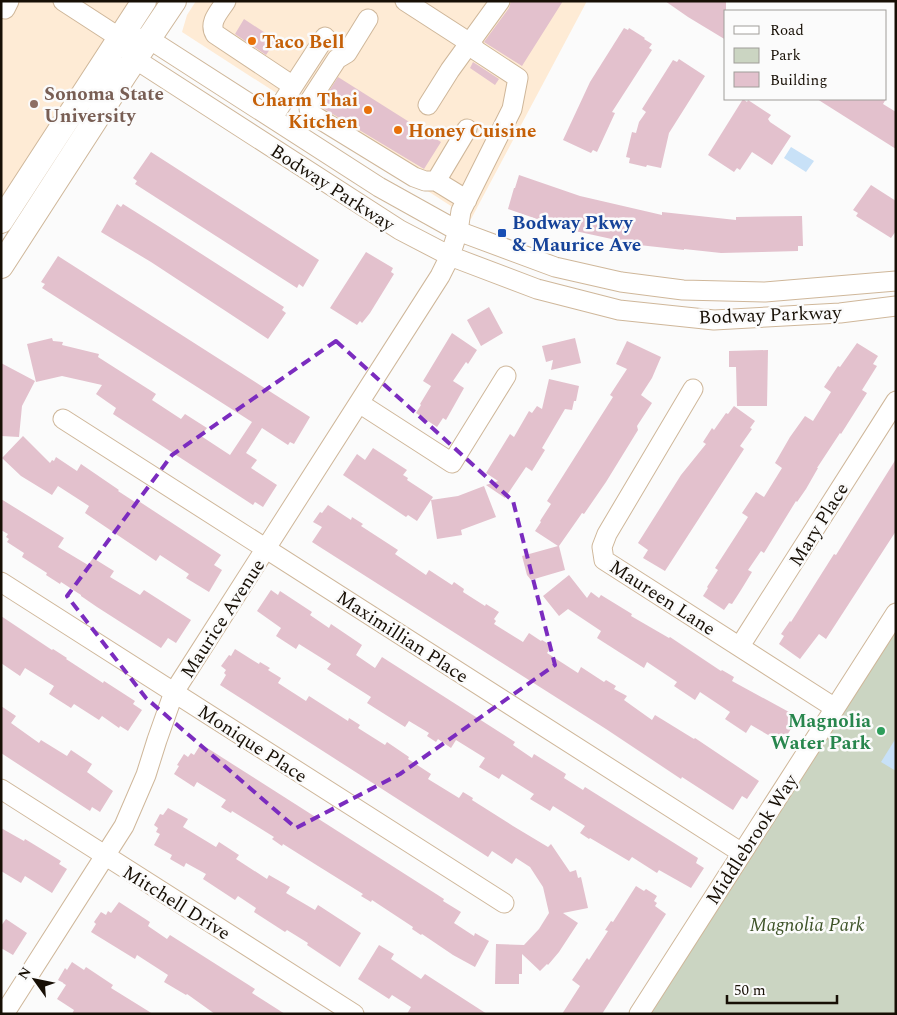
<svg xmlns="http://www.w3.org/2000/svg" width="897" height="1015" font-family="Spectral,serif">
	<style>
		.built { fill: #feebd5 }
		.green { fill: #cbd5c2 }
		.water { fill: #c8e1f7 }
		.building { fill: #e3c1cd }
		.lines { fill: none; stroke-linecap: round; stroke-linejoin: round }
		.minor-casing { stroke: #cfb79a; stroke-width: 21 }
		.major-casing { stroke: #cfb79a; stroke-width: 26 }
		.minor { stroke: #fff; stroke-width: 19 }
		.major { stroke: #fff; stroke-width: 24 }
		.marked { fill: none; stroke: #7b2cbf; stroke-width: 4; stroke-dasharray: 10 6; stroke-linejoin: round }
		.food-dot { fill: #e8710a; stroke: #fbfbfb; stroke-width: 2 }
		.education-dot { fill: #8d6e63; stroke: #fbfbfb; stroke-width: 2 }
		.transit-dot { fill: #1a4fb4; stroke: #fbfbfb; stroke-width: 2 }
		.leisure-dot { fill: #2e9e5b; stroke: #fbfbfb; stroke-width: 2 }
		.labels { text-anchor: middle; stroke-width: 5; stroke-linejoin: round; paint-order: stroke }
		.food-label { font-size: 19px; font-weight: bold; fill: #c56008; stroke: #fbfbfb; text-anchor: start }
		.education-label { font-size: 19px; font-weight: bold; fill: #785e54; stroke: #fbfbfb; text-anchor: start }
		.street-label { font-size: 19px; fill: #170f05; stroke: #fbfbfb }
		.transit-label { font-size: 19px; font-weight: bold; fill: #164399; stroke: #fbfbfb; text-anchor: start }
		.leisure-label { font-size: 19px; font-weight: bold; fill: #27864d; stroke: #fbfbfb; text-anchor: end }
		.park-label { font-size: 19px; font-style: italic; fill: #3e5328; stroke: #fbfbfb }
	</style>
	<rect width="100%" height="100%" fill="#fbfbfb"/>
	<path class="built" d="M1 1H132L1 206Z
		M196 1H587L471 219 182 32 187 15Z"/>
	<path class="green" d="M896 620V1014H643Z"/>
	<path class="water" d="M791 147 814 161 806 172 784 158Z
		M896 738V771L881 762Z"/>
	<path class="building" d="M511 1H563L522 66 484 42 509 8Z
		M665 1H726V40L688 17Z
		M244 19 276 40 266 55 235 34Z
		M624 28 628 30 629 28 645 38 644 39 652 44 649 48 652 50 612 112 615 113 597 152 593 150 591 153 563 140 590 82Z
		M679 59 705 76 669 133 661 168 647 165 646 167 629 163 630 158 626 157 632 132 636 133 639 122 646 112 642 109 673 60 677 62Z
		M473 62 499 79 495 85 470 68Z
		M338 77 441 142 424 169 321 107 320 105Z
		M743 99 747 102 748 100 771 115 768 119 770 122 791 136 772 165 752 152 740 170 737 168 734 172 708 155Z
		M817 99H886L883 104 896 112V149Z
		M151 152 319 260 303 287 299 284 297 288 135 184 137 181 133 178Z
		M519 175 580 196 662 215V212L736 220V217L802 216 803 246H798V251L762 252 721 253 684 249V250L639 245 566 229 508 209 514 188H515Z
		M871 185 896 201V231L891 238 856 216 858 213 853 210Z
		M117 204 121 207 123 204 158 226 284 307 282 310 286 313 268 339 151 262 101 232Z
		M366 252 393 268 391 272 394 274 370 313 362 323 360 321 357 325 330 308Z
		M58 256 310 417 294 444 290 442 288 445 262 428 246 453 257 460 251 468 277 485 263 507 255 502 253 505 113 414 116 408 96 394 102 385 62 376 36 382 27 344 52 338 53 341 63 342 62 345 99 354 98 357 156 394 152 400 181 419 185 414 207 428 201 436 230 455 252 422 42 288 45 284 41 282Z
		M489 307 503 333 481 346 467 320Z
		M452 333 477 350 468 364 466 362 453 381 464 388 446 420 443 418 437 427 416 413 421 405 420 404 431 386 423 381Z
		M575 338 581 363 551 370 553 360 546 362 542 346Z
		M627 341 661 357 652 378 641 395 652 403 637 426 638 430 606 482 584 514 582 513 580 516 559 546 565 570 531 580 527 575 522 556 558 546 535 531 541 522 540 521 551 504 547 501 613 397 610 395 627 369 616 364Z
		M857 343 878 356 873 364 877 366 862 390 867 393 841 434 840 433 817 468H818L806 489 797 502 796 501 764 553 761 551 748 570 752 572 741 590 732 604 729 603 724 610 703 596 708 588 707 587 718 570 715 568 748 517 742 513 756 492 764 497 782 468 775 463 790 437 805 416 813 421 831 392 824 387 838 366 840 367Z
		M768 350 767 406H737L736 367H729V351Z
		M1 363 35 381 22 406 19 437 1 436Z
		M549 379 579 386 576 401H574L572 410 565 409 542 448 545 450 532 471 526 467 505 498 486 485 498 481 486 473 510 434 514 437 529 411 532 413 537 406 542 409Z
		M734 406 755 421 750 428 752 429 740 446 744 449 665 571 643 558 648 550 638 543 681 475 706 444 703 442 712 428 714 430 726 413 728 414Z
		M23 436 50 463 52 460 54 461 56 457 77 471 81 464 119 490 118 491 138 504 140 502 221 555 214 565 222 570 209 592 186 578 189 574 160 555 156 561 85 513 89 506 58 486 52 495 21 476 2 458Z
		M373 448 407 470 403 475 408 478 407 480 433 497 417 521 408 515 406 517 343 475 357 454 365 460Z
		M896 459V531L826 639 819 634 800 659 779 644 784 636 781 634 790 621 791 622 834 554 836 555Z
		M484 486 496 517 461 530 462 535 437 539 431 500 458 496Z
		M1 499 64 538 58 547 88 565 93 558 114 571 110 577 140 595 144 590 191 620 176 643 168 638 161 648 97 607 81 596V595L61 582 60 584 46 575 47 573 22 557 24 553 7 542 9 539 6 537 8 534 1 530Z
		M328 505 351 520 352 517 363 524 361 526 398 550 395 554 426 575 429 570 452 585 454 582 464 589 463 592 485 606 486 604 499 612 494 619 496 621 494 624 523 642 529 633 541 641 542 640 552 646 547 653 578 673 581 667 604 682 606 680 616 686 614 689 627 696 624 700 652 720 655 715 694 739 695 738 759 781 747 799 742 796 733 810 682 777 681 779 606 729 312 542 322 527 313 522 320 512 322 513Z
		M569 575 587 598 591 592 599 598 601 595 632 614 631 616 669 638 670 637 721 671 722 670 734 677 732 681 789 712 787 716 796 721 782 743 751 725 746 733 725 719 730 712 700 692 695 700 674 686 677 682 647 662 644 668 597 638 601 631 568 609 559 616 543 596Z
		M271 590 278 595 280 591 312 612 310 615 329 628 331 624 362 645 356 655 375 668 382 657 515 742 513 745 532 758 534 754 566 774 564 778 583 790 585 787 698 858 696 863 704 868 691 888 659 870 657 873 632 857 629 861 590 838 589 839 580 833 585 826 553 806 550 811 530 799 534 794 502 774 499 779 479 767 485 758 456 740 451 748 438 739 436 742 427 736 429 733 409 721 405 727 367 703 371 697 327 669 331 664 299 644 296 649 276 636 281 628 257 611Z
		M1 616 52 650 53 649 67 658 66 659 103 683 104 681 135 701 133 704 142 710 128 731 120 726 119 728 102 716 99 720 74 704 71 708 49 694 54 686 25 668 20 676 1 663Z
		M235 649 259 664 260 662 270 668 268 670 281 678 278 683 306 701 309 696 348 721 349 718 360 725 358 728 385 745 387 742 409 757 408 759 431 774 428 779 459 798 463 792 473 798 472 800 513 826 548 847 551 844 570 872 576 870 578 878 581 877 588 908 563 913 578 923 559 952 548 965 547 964 540 971 522 954V974H519V984H495L496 944 524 945 539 929 549 913 543 887 530 867 516 858 512 864 492 851 488 857 220 685 226 675 224 673 226 670 221 666 229 655 231 656Z
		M1 706 16 716 11 723 39 743 41 740 67 756 71 750 92 764 87 772 113 791 100 812 92 807 90 811 1 753Z
		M201 744 444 899 443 901 461 912 454 923 474 936 475 933 489 941 475 967 453 955 422 934 421 935 412 929 413 927 372 900 371 902 361 896 363 894 318 866 283 844 282 846 272 839 274 837 232 811 231 813 221 807 226 800 197 782 194 787 174 774 179 766 177 765 184 754 188 757 191 753 194 755Z
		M168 808 188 819 183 827 216 847 219 842 239 855 236 859 267 879 269 875 290 887 286 893 315 910 318 905 361 933 340 967 307 945 308 943 287 930 285 932 254 912 256 908 238 896 235 900 203 879 206 874 186 863 184 867 170 859 172 855 154 845 160 834 156 832 158 828 154 825 160 814 163 815Z
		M1 828 24 841 25 839 61 861 59 864 67 869 52 893 25 876 21 883 1 871Z
		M636 886 644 891 646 889 657 896 654 901 657 903 655 906 666 914 602 1014H562L580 986 572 980 587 958 589 960 608 931 605 930 611 921 613 922Z
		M119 902 150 922 148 926 167 939 170 935 255 989 252 993 285 1014H215L187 994 186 995 164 982 168 975 137 955 135 959 91 932 96 924 94 922 101 912 106 915 108 911 111 913Z
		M6 919 27 933 13 955 1 948V926Z
		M379 945 394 954 391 959 421 979 425 974 487 1014H407L411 1007 392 995 389 999 358 979Z
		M72 962 84 970 86 967 113 985 111 988 153 1014H72L74 1010 57 999 66 985 58 980 65 968 67 970Z"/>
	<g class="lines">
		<g class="minor-casing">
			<path id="minor" d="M63 1 120 38 135 59 400 230 450 256 537 289 619 310 714 320 840 313 896 306
				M226 1C220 11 208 22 215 34L293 86
				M5 9 9 1
				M368 19 347 53 337 59 309 102V109L313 115 414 177 425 181H436
				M136 38 149 39 379 187 458 231 555 267 621 282 683 290 765 292 896 281
				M428 105 450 70 500 1
				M273 117 325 37
				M467 200 436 181 467 129
				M693 389 607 534 602 547 604 560 835 708
				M359 403 452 463 506 376
				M63 419 742 853
				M1 582 504 903
				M740 646 896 401
				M1 789 354 1014
				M4 1014 124 826 146 775 157 740 174 692 440 276 450 256 458 231 461 211 512 109 518 78 477 51 470 43 405 1
				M639 1014 896 613"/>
		</g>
		<g class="major-casing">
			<path id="major" d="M1 221 144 1
				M1 266 125 74 174 1"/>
		</g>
		<use href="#minor" class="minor"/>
		<use href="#major" class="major"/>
	</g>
	<path class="marked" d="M336 341 513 501 555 665 400 774 296 828 146 698 67 596 172 455Z"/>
	<g class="food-dot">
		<circle cx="252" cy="41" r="5"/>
		<circle cx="368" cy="110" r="5"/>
		<circle cx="398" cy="130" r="5"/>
	</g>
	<circle class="education-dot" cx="34" cy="104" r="5"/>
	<rect class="transit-dot" x="497" y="228" width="10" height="10" rx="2.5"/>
	<circle class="leisure-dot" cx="881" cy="731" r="5"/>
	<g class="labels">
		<g class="food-label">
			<text x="262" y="48">Taco Bell</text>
			<text x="358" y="106" text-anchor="end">Charm Thai<tspan x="358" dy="22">Kitchen</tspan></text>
			<text x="408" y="137">Honey Cuisine</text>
		</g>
		<g class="education-label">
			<text x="44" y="100">Sonoma State<tspan x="44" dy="22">University</tspan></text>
		</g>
		<g class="street-label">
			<text transform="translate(333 187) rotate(33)" y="7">Bodway Parkway</text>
			<text transform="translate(770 314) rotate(-2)" y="7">Bodway Parkway</text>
			<text transform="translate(818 524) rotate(-58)" y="7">Mary Place</text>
			<text transform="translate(663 597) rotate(33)" y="7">Maureen Lane</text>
			<text transform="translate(222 618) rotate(-57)" y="7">Maurice Avenue</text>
			<text transform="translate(403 636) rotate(33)" y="7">Maximillian Place</text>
			<text transform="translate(253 743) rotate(33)" y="7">Monique Place</text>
			<text transform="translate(751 839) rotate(-57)" y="7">Middlebrook Way</text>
			<text transform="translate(177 902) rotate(32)" y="7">Mitchell Drive</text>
		</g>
		<g class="transit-label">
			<text x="512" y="229">Bodway Pkwy<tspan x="512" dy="22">&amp; Maurice Ave</tspan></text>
		</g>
		<g class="leisure-label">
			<text x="871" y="727">Magnolia<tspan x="871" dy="22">Water Park</tspan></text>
		</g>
		<g class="park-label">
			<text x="807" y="931">Magnolia Park</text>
		</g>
	</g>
	<rect width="897" height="1015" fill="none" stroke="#170f05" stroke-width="5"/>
	<rect x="724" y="10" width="162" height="90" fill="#fbfbfb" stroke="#a09d99"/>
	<rect x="734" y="26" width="25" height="8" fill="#ffffff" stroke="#a09d99"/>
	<text x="770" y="35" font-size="15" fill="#170f05">Road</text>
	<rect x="734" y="48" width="25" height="15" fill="#cbd5c2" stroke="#a09d99"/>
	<text x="770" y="60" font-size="15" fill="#170f05">Park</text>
	<rect x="734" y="72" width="25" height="15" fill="#e3c1cd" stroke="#a09d99"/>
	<text x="770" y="85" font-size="15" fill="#170f05">Building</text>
	<g transform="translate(35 980) rotate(303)" stroke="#fbfbfb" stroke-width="4" paint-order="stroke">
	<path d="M0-4L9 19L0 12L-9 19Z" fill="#170f05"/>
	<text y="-8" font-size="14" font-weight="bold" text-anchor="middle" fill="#170f05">N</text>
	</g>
	<path d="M727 995v8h110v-8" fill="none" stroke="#170f05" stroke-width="2.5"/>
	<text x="734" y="995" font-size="15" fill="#170f05" stroke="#fbfbfb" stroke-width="4" paint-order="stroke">50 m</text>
</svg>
